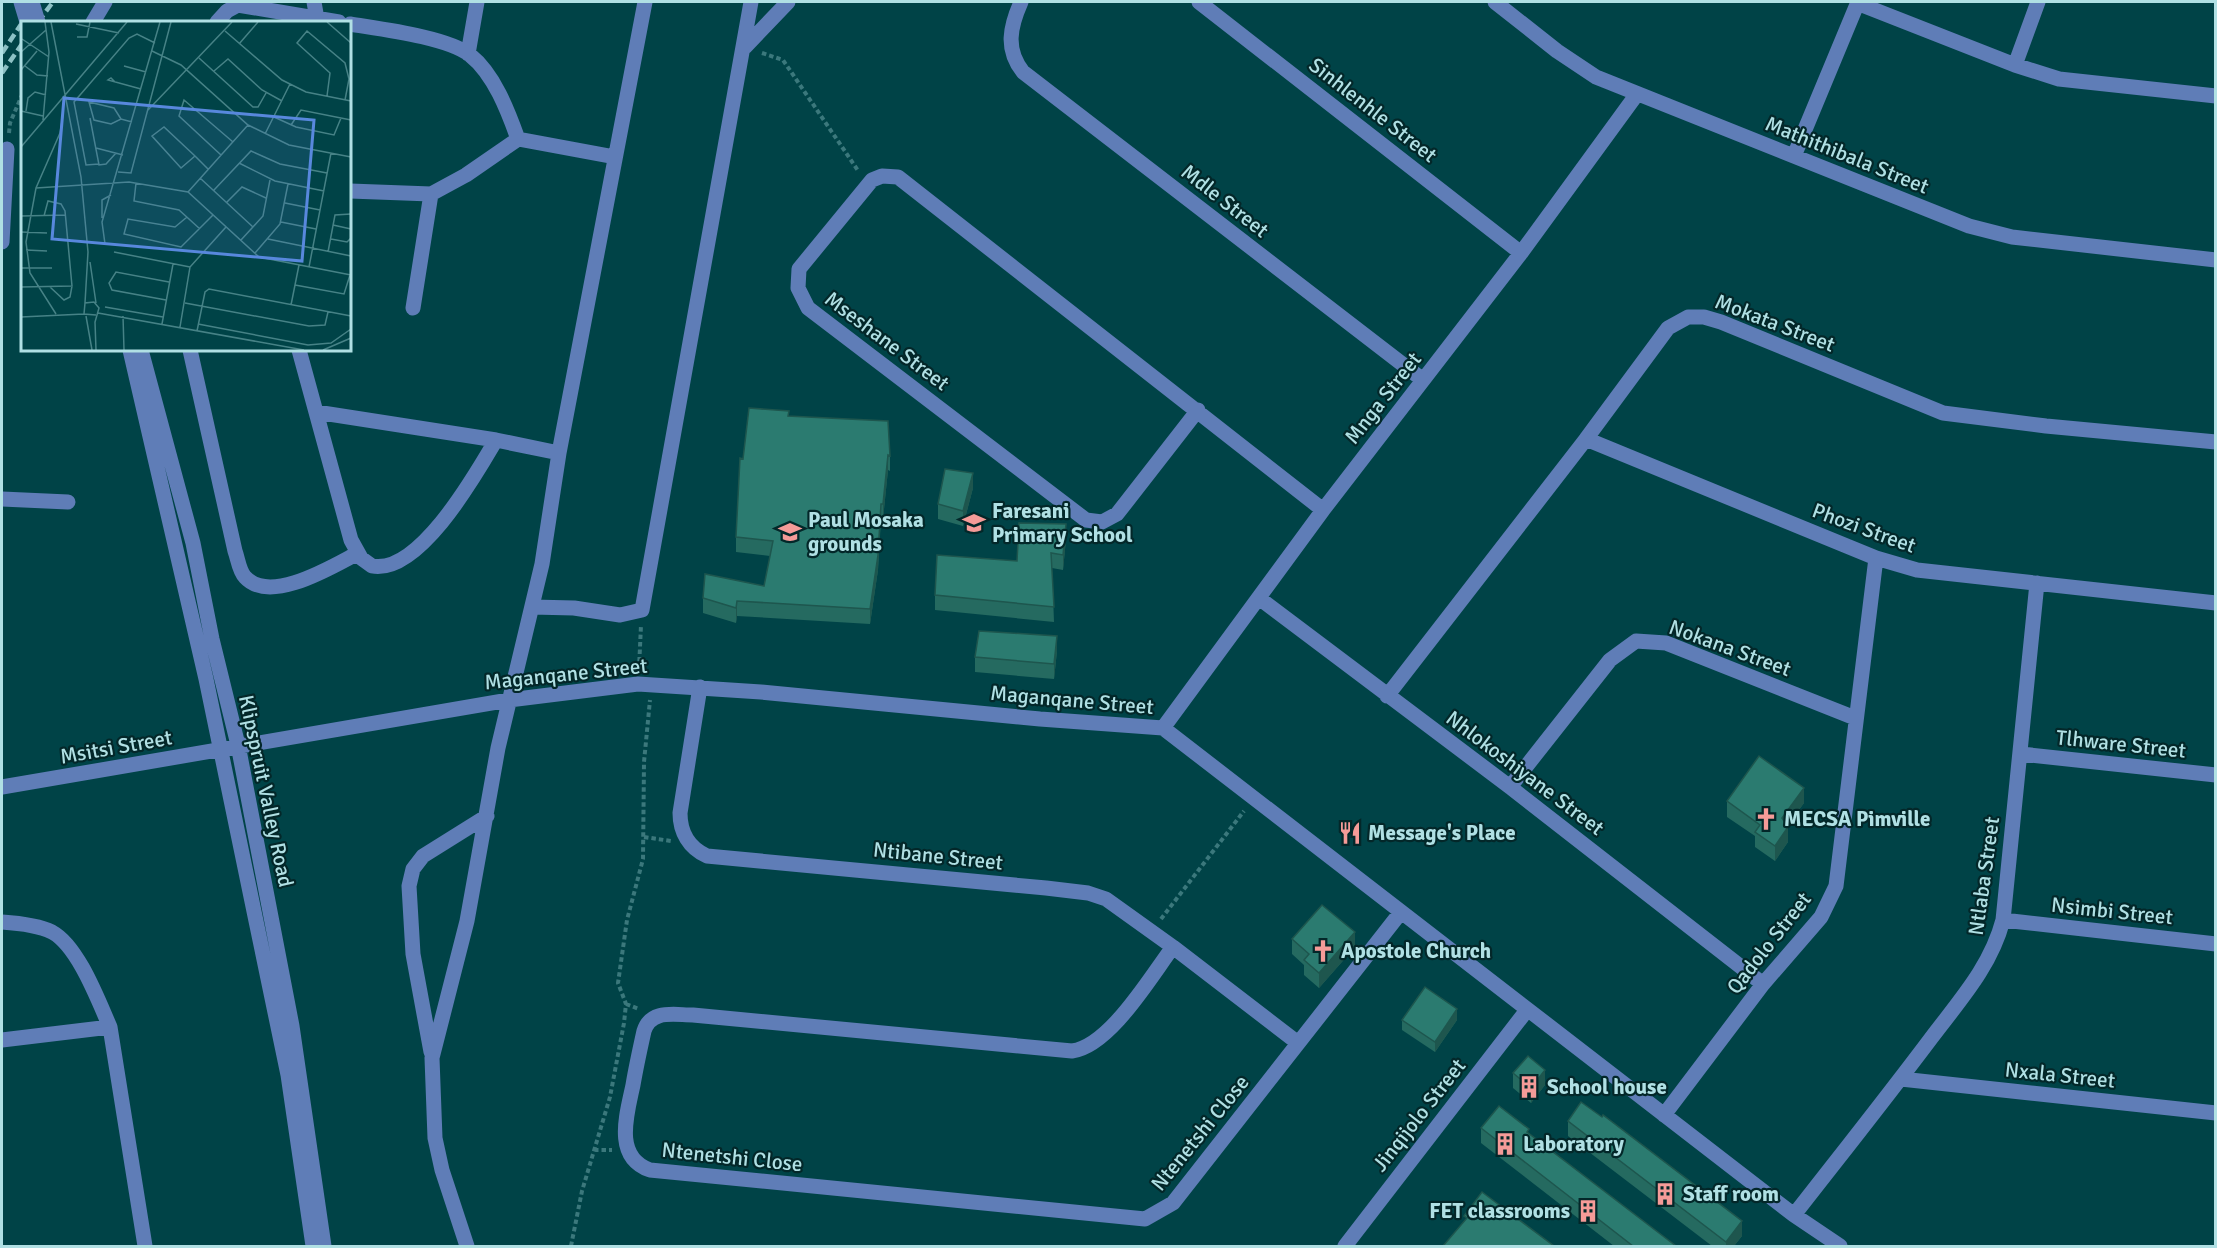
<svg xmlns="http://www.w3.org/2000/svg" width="2217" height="1248" font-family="Signika,sans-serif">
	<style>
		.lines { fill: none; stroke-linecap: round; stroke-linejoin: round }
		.path { stroke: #3b787c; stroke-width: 4; stroke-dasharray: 4.5 3; stroke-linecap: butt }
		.minor { stroke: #5f7db7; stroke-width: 15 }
		.rail { stroke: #8dc1c5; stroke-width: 4.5; stroke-dasharray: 9 4.5; stroke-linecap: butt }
		.minor-bridge { stroke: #5f7db7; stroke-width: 15 }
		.wall { fill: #256a60 }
		.shaded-wall { fill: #1e564e }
		.building { fill: #2b7b70; stroke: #1e564e; stroke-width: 1.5 }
		.labels { text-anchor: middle; stroke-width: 4.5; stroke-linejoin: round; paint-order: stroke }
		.street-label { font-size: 21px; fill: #b0e0e4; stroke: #032729 }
		.poi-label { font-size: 21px; font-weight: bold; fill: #b0e0e4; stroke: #032729; text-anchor: start }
		.inset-road { fill: none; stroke: #468286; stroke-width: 1.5 }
		.view { fill: #5888dd; fill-opacity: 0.15; stroke: #5888dd; stroke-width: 3 }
		.inset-edge { fill: none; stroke: #b0e0e4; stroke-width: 3 }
	</style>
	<rect width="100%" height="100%" fill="#004347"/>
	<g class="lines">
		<path class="path" d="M762 53 783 60 859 172
			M9 133 10 123 22 95
			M639 669 641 625
			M644 837 671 841
			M1161 919 1244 811
			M626 1004 639 1009
			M594 1150H612
			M571 1246 582 1191 610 1097 624 1023 626 1004 618 983 627 920 643 859 644 762 650 700"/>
		<path class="minor" d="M314 2 317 19
			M1021 2C1010 27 1005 49 1023 72L1423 380
			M1199 2 1521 253
			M1495 2 1557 51 1596 77 1969 226 2012 237 2216 260
			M1857 3 2015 65 2059 79 2216 96
			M93 22 105 2
			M217 22 227 11 238 5 339 22
			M350 24C380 29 447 37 470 55 494 74 508 111 518 139
			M745 47 788 2
			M468 54 477 2
			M2015 65 2038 2
			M1794 156 1858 2
			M350 191 431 194 466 175 518 139 615 157
			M2 242 7 149
			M413 308 431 194
			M130 350 206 679 256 921 288 1075 313 1246
			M141 350 193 543 212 639 238 745 292 1026 324 1246
			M190 350 235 551C238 559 239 571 245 577 270 605 333 566 358 553
			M299 350 351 540 361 558 372 566C419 575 476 474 496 440
			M1198 410 1117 514 1102 522 1086 520 808 308 798 288 799 269 872 180 882 176 898 177 1323 510
			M316 412 496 440 559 453
			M1586 439 1876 558 1917 570 2216 603
			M2 499 68 502
			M1259 598 1510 787 1763 984
			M532 607 574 608 620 615 642 610 751 2
			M700 687 680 813C680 832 689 848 707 856L1046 888 1088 893 1106 899 1173 947 1298 1043
			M1387 696 1586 439 1668 328 1688 317H1704L1721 322 1943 413 2046 426 2216 442
			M1163 728 1323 510 1521 253 1637 94
			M2021 754 2216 775
			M2 787 509 700 638 684 761 692 1040 719 1163 728 1794 1215 1840 1246
			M1510 787 1610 660 1636 641 1666 643 1855 718
			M2003 920 2216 944
			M2 922C17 923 38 925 52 932 78 946 98 1000 110 1027L145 1246
			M1173 947C1151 976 1110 1046 1072 1051L693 1015C674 1015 651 1009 644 1031 640 1049 636 1067 633 1085 627 1114 613 1157 650 1170L1145 1219 1173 1203 1401 912
			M2 1040 110 1027
			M431 1052 413 954 409 886 413 869 423 856 487 816
			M1901 1079 2216 1113
			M1664 1115 1763 984 1821 917 1836 886 1876 558
			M1794 1215C1840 1156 1887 1097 1932 1037 1960 1000 1991 966 2003 920L2037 583
			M467 1246 442 1170 435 1138 432 1058 467 921 498 748 542 564 559 453 645 2
			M1345 1246 1527 1010"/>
		<path class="rail" d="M23 22 38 2
			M38 22 53 2
			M2 53 22 23
			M2 73 22 44"/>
		<path class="minor-bridge" d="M21 2 27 22
			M32 2 38 22"/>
	</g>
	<path class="wall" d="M789 416 890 456V471L888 470 883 519H881L878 570 870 624 737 616 736 623 703 613V598L764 586 770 556 736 552V537L743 459Z
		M973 488 963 526 938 519V504Z
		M1066 539 1063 570 1052 568 1054 622 935 610V595Z
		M1057 651 1054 679 975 672V657Z
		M1727 801 1804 803 1787 826 1788 842 1775 861 1755 847V836L1727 817Z
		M1292 939 1355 947 1319 988 1304 975V965L1292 954Z
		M1402 1020H1457L1435 1052 1402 1030Z
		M1513 1073 1545 1085 1531 1103 1513 1088Z
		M1568 1121 1742 1236 1734 1246H1712L1568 1136Z
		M1481 1128 1529 1134 1676 1246H1614L1481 1143Z"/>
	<path class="shaded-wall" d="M888 455V470L883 519V504Z
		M973 473V488L963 526V511Z
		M881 504 878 570 870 624V609Z
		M1066 524V539L1063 570V555Z
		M737 601V616L736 623V608Z
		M1057 636V651L1054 679V664Z
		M1804 788V803L1782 833V818Z
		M1788 827V842L1775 861V846Z
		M1355 932V947L1319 988V973Z
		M1457 1009V1020L1435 1052V1042Z
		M1545 1070V1085L1531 1103V1088Z
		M1742 1221V1236L1734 1246H1726V1242Z"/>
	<path class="building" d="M749 408 789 411 788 416 888 421 890 456 888 455 883 504H881L878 555 870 609 737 601 736 608 703 598 705 574 764 586 773 541 736 537 740 458 743 459Z
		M945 469 973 473 963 511 938 504Z
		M1019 523 1066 524 1063 555 1051 553 1054 607 935 595 937 555 1017 561Z
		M979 631 1057 636 1054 664 975 657Z
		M1759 756 1804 788 1782 818 1788 827 1775 846 1755 832 1760 825 1727 801Z
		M1322 905 1355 932 1319 973 1304 960 1309 954 1292 939Z
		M1425 987 1457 1009 1435 1042 1402 1020Z
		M1528 1056 1545 1070 1531 1088 1513 1073Z
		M1581 1102 1602 1117 1603 1115 1742 1221 1726 1242 1568 1121Z
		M1499 1106 1529 1129 1527 1132 1676 1246H1633L1481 1128Z
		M1482 1192 1554 1246H1443L1467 1218 1464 1216Z"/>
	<defs>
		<g id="school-bare" transform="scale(1.8)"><path d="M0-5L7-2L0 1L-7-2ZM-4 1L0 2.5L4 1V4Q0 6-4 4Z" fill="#f59b98" stroke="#032729" stroke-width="2.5" paint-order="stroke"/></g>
		<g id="church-bare" transform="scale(1.8)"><path d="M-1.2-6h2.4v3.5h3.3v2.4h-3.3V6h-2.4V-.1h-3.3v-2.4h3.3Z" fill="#f59b98" stroke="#032729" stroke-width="2.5" paint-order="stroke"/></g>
		<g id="restaurant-bare" transform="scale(1.8)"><path d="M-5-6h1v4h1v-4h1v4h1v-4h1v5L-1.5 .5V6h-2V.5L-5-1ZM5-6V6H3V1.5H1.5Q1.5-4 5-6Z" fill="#f59b98" stroke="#032729" stroke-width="2.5" paint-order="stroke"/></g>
		<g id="building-bare" transform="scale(1.8)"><path d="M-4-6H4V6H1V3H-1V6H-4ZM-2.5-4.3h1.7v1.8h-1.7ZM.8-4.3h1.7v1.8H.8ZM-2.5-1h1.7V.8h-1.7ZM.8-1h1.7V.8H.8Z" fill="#f59b98" stroke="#032729" stroke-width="2.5" paint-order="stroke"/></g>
	</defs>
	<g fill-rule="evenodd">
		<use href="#school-bare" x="974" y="523"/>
		<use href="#school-bare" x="790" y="532"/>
		<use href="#church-bare" x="1766" y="819"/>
		<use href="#restaurant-bare" x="1350" y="833"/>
		<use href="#church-bare" x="1323" y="951"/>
		<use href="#building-bare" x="1529" y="1087"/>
		<use href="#building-bare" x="1505" y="1144"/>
		<use href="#building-bare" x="1665" y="1194"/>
		<use href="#building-bare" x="1588" y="1211"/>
	</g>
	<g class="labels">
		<g class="street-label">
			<text transform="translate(1373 110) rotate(38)" y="7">Sinhlenhle Street</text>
			<text transform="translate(1847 155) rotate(22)" y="7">Mathithibala Street</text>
			<text transform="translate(1225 201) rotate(38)" y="7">Mdle Street</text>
			<text transform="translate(1775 323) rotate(21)" y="7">Mokata Street</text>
			<text transform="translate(887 341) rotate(37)" y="7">Mseshane Street</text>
			<text transform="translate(1383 398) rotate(-52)" y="7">Mnga Street</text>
			<text transform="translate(1864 528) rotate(20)" y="7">Phozi Street</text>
			<text transform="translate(1730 648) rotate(20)" y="7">Nokana Street</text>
			<text transform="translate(566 674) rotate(-6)" y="7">Maganqane Street</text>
			<text transform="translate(1072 700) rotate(5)" y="7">Maganqane Street</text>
			<text transform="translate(2121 744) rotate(6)" y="7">Tlhware Street</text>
			<text transform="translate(116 747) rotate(-10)" y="7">Msitsi Street</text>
			<text transform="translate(1525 773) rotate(37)" y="7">Nhlokoshiyane Street</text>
			<text transform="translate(266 791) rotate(78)" y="7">Klipspruit Valley Road</text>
			<text transform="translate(938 856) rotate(6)" y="7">Ntibane Street</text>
			<text transform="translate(1984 876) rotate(-82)" y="7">Ntlaba Street</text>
			<text transform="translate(2112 911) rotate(6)" y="7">Nsimbi Street</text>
			<text transform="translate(1769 943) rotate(-52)" y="7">Qadolo Street</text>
			<text transform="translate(2060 1075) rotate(6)" y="7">Nxala Street</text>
			<text transform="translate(1419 1115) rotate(-52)" y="7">Jinqijolo Street</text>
			<text transform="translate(1200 1133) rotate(-51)" y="7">Ntenetshi Close</text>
			<text transform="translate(732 1157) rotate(6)" y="7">Ntenetshi Close</text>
		</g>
		<g class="poi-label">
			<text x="992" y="518">Faresani<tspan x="992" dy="24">Primary School</tspan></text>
			<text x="808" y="527">Paul Mosaka<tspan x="808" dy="24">grounds</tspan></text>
			<text x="1784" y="826">MECSA Pimville</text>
			<text x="1368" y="840">Message's Place</text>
			<text x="1341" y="958">Apostole Church</text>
			<text x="1547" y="1094">School house</text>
			<text x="1523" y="1151">Laboratory</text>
			<text x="1683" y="1201">Staff room</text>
			<text x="1570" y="1218" text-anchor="end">FET classrooms</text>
		</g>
	</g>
	<g transform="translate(21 21)">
		<rect width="330" height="330" fill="#004347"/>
		<path class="inset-road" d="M30 1 60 156 67 231 64 282M306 1 330 22M55 3 98 12M204 10 261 59 285 71 330 80M56 16H66L69 1M1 18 28 36M218 23 237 1M131 30 160 44 227 104 268 124 330 136M0 31 25 9M178 37 232 86H237L245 72M4 45 16 54 27 55M103 45 125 51M0 49 16 30M193 50 207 38 241 69 261 80M94 61 90 57 87 59 120 68M306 75 309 52 276 22 286 10 324 42 328 58 324 79M127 89 211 1M0 90 22 95M5 90 7 77 14 71 25 74M253 96 275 106 313 114 320 97M69 97 78 144 85 143 95 132M100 98 93 87 68 81 73 99 90 103 100 98 111 101M22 99 28 31 24 1M270 104 280 89 330 99M244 113 269 63M0 126 106 1M75 127 102 134M200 134 158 95 163 79 212 121M174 135 160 147 131 115 143 106 174 135 187 148M218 142 254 160 303 170M78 143 65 144 53 81 108 17 116 13 134 22M97 151 110 152 150 1M179 157 232 206M115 162 113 180 158 189 179 208M15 167 108 161 167 171 238 236 330 254M193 169 230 130 259 143 306 152M167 171 227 104M206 181 221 166 245 177M264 182 299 189M0 195 45 194M166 196 154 206 107 198 103 213 160 226 192 194M81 197V179L90 174M260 201 295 208M312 204 330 208M0 211 26 212M247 218 330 235M310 218 326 221 330 217M220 219 242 195 249 159M84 223 81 201 139 1M5 229 26 230M93 231 169 246M307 231 314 194 330 193M234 232 259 203 267 163M69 241 75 282M288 246 310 132M0 247H31M274 264 323 273 329 254M0 266 51 265 44 190 40 183 27 180 23 195M29 266 43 279 49 276 51 265M145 279 91 269 88 262 95 251 148 261M164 282 288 305 304 304 307 291M270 284 278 244M84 286 142 296M77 292 283 329M35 293 9 252 5 221 15 167 39 112 42 94M65 295 71 329M102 295 103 329M0 296 63 293M141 303 152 243M177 303 287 324 310 322 330 308M159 306 169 246 205 206M176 310 184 271 188 268 330 295M75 329 74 301 78 287 73 281 64 282 63 293 75 294M302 329 330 317"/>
		<path class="view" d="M43 77 293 99 281 240 31 218Z"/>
		<rect width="330" height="330" class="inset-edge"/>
	</g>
	<rect width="2217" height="1248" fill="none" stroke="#b0e0e4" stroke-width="6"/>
</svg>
